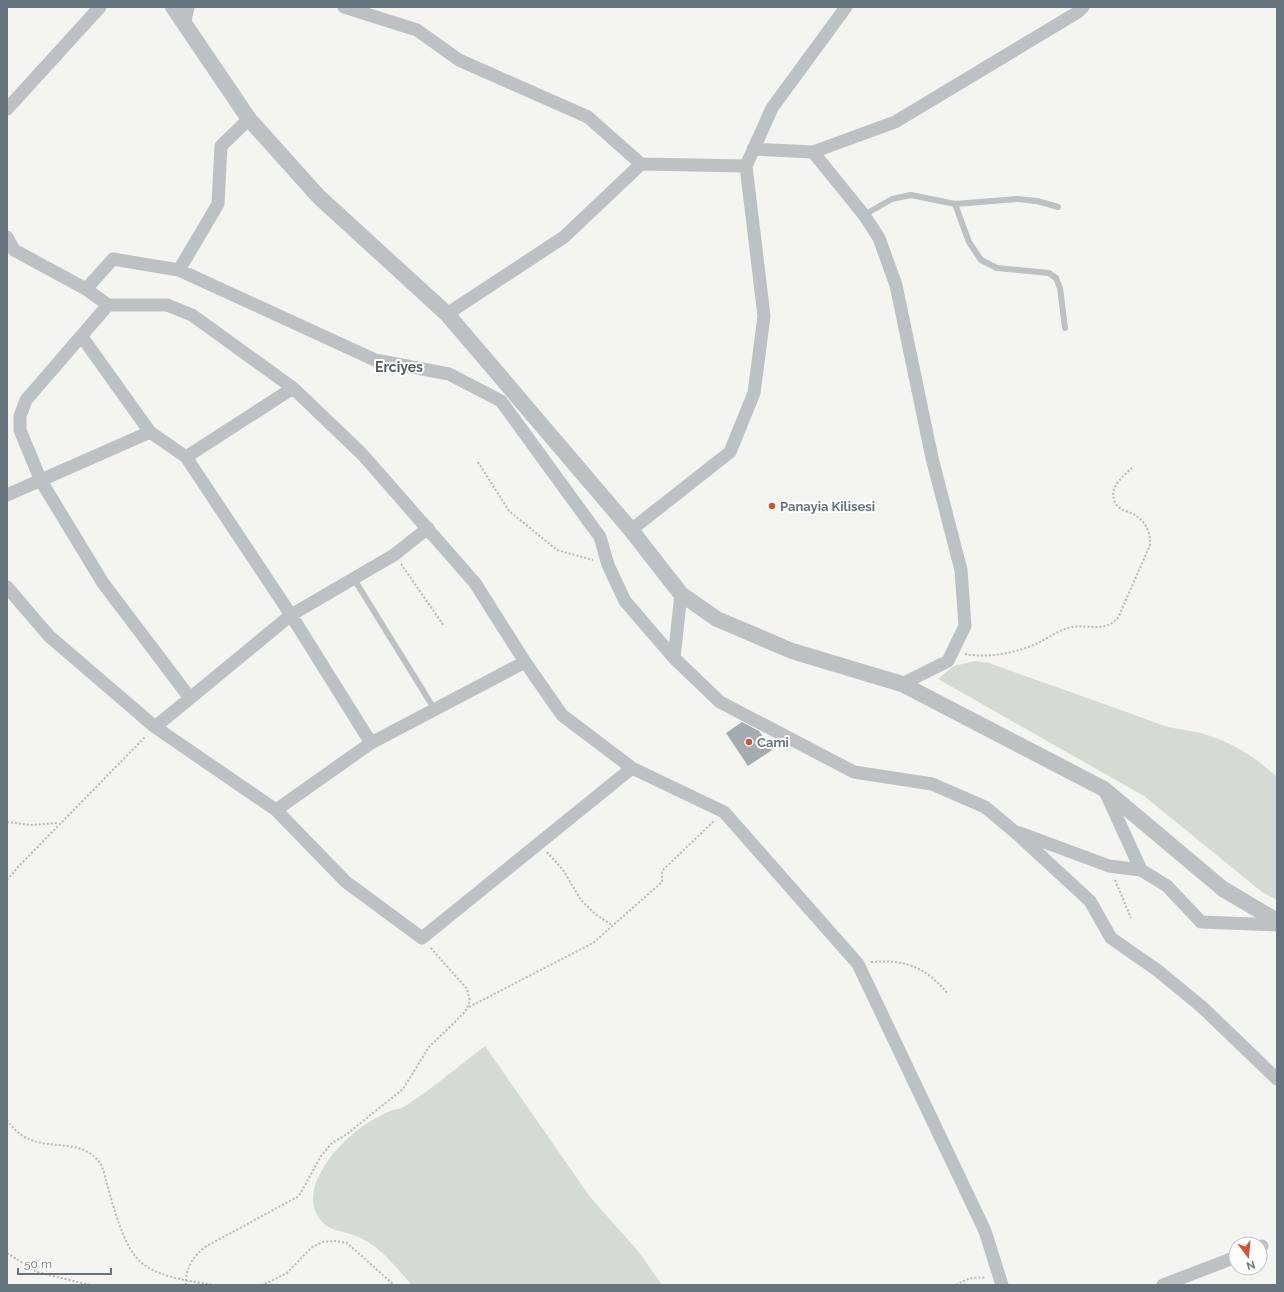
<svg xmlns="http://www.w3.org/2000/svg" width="1284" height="1292" font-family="Raleway,sans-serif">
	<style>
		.green { fill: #d5dad2 }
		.building { fill: #a4acb0 }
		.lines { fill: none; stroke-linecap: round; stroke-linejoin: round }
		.path { stroke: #b7babc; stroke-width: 2; stroke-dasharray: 2 2; stroke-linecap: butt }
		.service { stroke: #bdc1c4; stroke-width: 6 }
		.minor { stroke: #bdc1c4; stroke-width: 13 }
		.tertiary { stroke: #bdc1c4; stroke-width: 16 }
		.poi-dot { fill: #d25532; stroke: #fff; stroke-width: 1.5 }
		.labels { text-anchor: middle; stroke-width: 4; stroke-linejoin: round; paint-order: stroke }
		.poi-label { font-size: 13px; font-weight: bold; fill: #66747e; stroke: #fff; text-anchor: start }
		.neighbourhood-label { font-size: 14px; font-weight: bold; fill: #535d64; stroke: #fff }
	</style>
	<rect width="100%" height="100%" fill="#f4f4f0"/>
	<path class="green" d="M975 661 989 663C1047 684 1105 704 1162 725 1177 730 1192 730 1207 735 1234 743 1256 758 1277 777V900L1262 892 1144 796 938 679 954 666Z
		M485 1046 590 1197 638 1251 662 1285H412C395 1267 380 1245 356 1236 342 1230 328 1232 319 1218 297 1187 341 1140 366 1124 373 1119 382 1115 390 1111 396 1109 402 1109 407 1105 434 1087 459 1066 485 1046Z"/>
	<path class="building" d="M742 722 759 731 772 750 748 766 726 733Z"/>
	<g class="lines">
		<path class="path" d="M478 462 509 511 557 550 593 560
			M401 564 444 626
			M965 654C986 658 1011 654 1031 646 1046 641 1056 630 1072 627 1090 624 1104 633 1118 618L1150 545C1151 531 1144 519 1131 513 1128 511 1123 511 1120 508 1112 503 1111 491 1117 484 1121 477 1128 472 1134 466
			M7 822 30 825 58 823
			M547 852 563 870 581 900 595 914 612 925
			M7 880 18 867 146 736
			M1115 880 1131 918
			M871 962C905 959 926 967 948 994
			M469 1007 593 943 662 882V871L714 821
			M7 1120C35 1162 79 1129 102 1166 110 1192 121 1248 143 1264 161 1278 191 1281 213 1285
			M7 1253 37 1272 90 1285
			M186 1285C185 1268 193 1257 205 1247L299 1196 321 1156 332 1143 347 1134 403 1089 429 1047 465 1012 470 1001 467 989 430 947
			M261 1285 267 1283 287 1273 311 1248 322 1242 335 1241 347 1243 394 1285
			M956 1285C966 1279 974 1276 986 1278"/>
		<path class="service" d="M955 204 969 242 981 260 997 268 1049 273 1056 278 1060 288 1065 328
			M864 215 892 199 911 195 955 204 1017 199 1037 201 1058 207
			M354 579 435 710"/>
		<path class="minor" d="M344 7 417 30 459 60 588 117 641 164 746 166
			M184 25 188 7
			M7 109 100 7
			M753 149 813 152 895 122 1078 12 1083 7
			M813 152 864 215 879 238 896 285 932 458 961 570 965 626 948 661 902 684
			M7 237 14 250 86 289 108 305H167L192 315 293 388 362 454 475 583 525 662 562 715 632 768 724 812 858 964 985 1231 1002 1285
			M179 270 218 204 221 146 249 119
			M86 289 113 259 179 270 375 360 449 374 501 401 600 537 608 565 625 601 674 658
			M108 305 26 400 20 416V430L41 481 103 583 190 698
			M447 314 564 237 641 164
			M82 337 150 432 186 457 291 615 371 743
			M186 457 293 388
			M7 495 150 432
			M631 530 730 452 754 393 764 316 746 166 772 108 846 7
			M7 587 49 636 155 727 276 810 346 882 422 938 632 768
			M681 594 674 658 720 702 854 772 932 784 985 807 1015 832 1090 901 1111 938 1157 970 1202 1007 1277 1079
			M155 727 291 615 394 555 428 528
			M276 810 371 743 525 662
			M1020 833 1109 866 1141 870 1104 789
			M1141 870 1167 886 1201 922 1277 925
			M1260 1247 1262 1246
			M1163 1285 1236 1257"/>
		<path class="tertiary" d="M173 7 249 119 319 197 447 314 631 530 681 594 717 619 792 651 902 684 1104 789 1223 889 1277 921"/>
	</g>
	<g class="poi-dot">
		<circle cx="772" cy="506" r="4"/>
		<circle cx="749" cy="742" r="4"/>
	</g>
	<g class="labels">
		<g class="poi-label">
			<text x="780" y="511">Panayia Kilisesi</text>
			<text x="757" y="747">Cami</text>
		</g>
		<g class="neighbourhood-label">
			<text x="399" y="372">Erciyes</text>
		</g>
	</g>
	<rect width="1284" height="1292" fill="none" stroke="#66747e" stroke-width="16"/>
	<g transform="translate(1248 1256) rotate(164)"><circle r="19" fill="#ffffff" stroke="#c2c7cb"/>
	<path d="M0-3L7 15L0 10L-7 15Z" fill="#d25532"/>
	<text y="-6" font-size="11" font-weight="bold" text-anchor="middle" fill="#66747e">N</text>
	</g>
	<path d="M18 1268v6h93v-6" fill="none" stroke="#66747e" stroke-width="2"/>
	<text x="24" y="1268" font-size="12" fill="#66747e" stroke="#ffffff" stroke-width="3" paint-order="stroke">50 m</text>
</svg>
